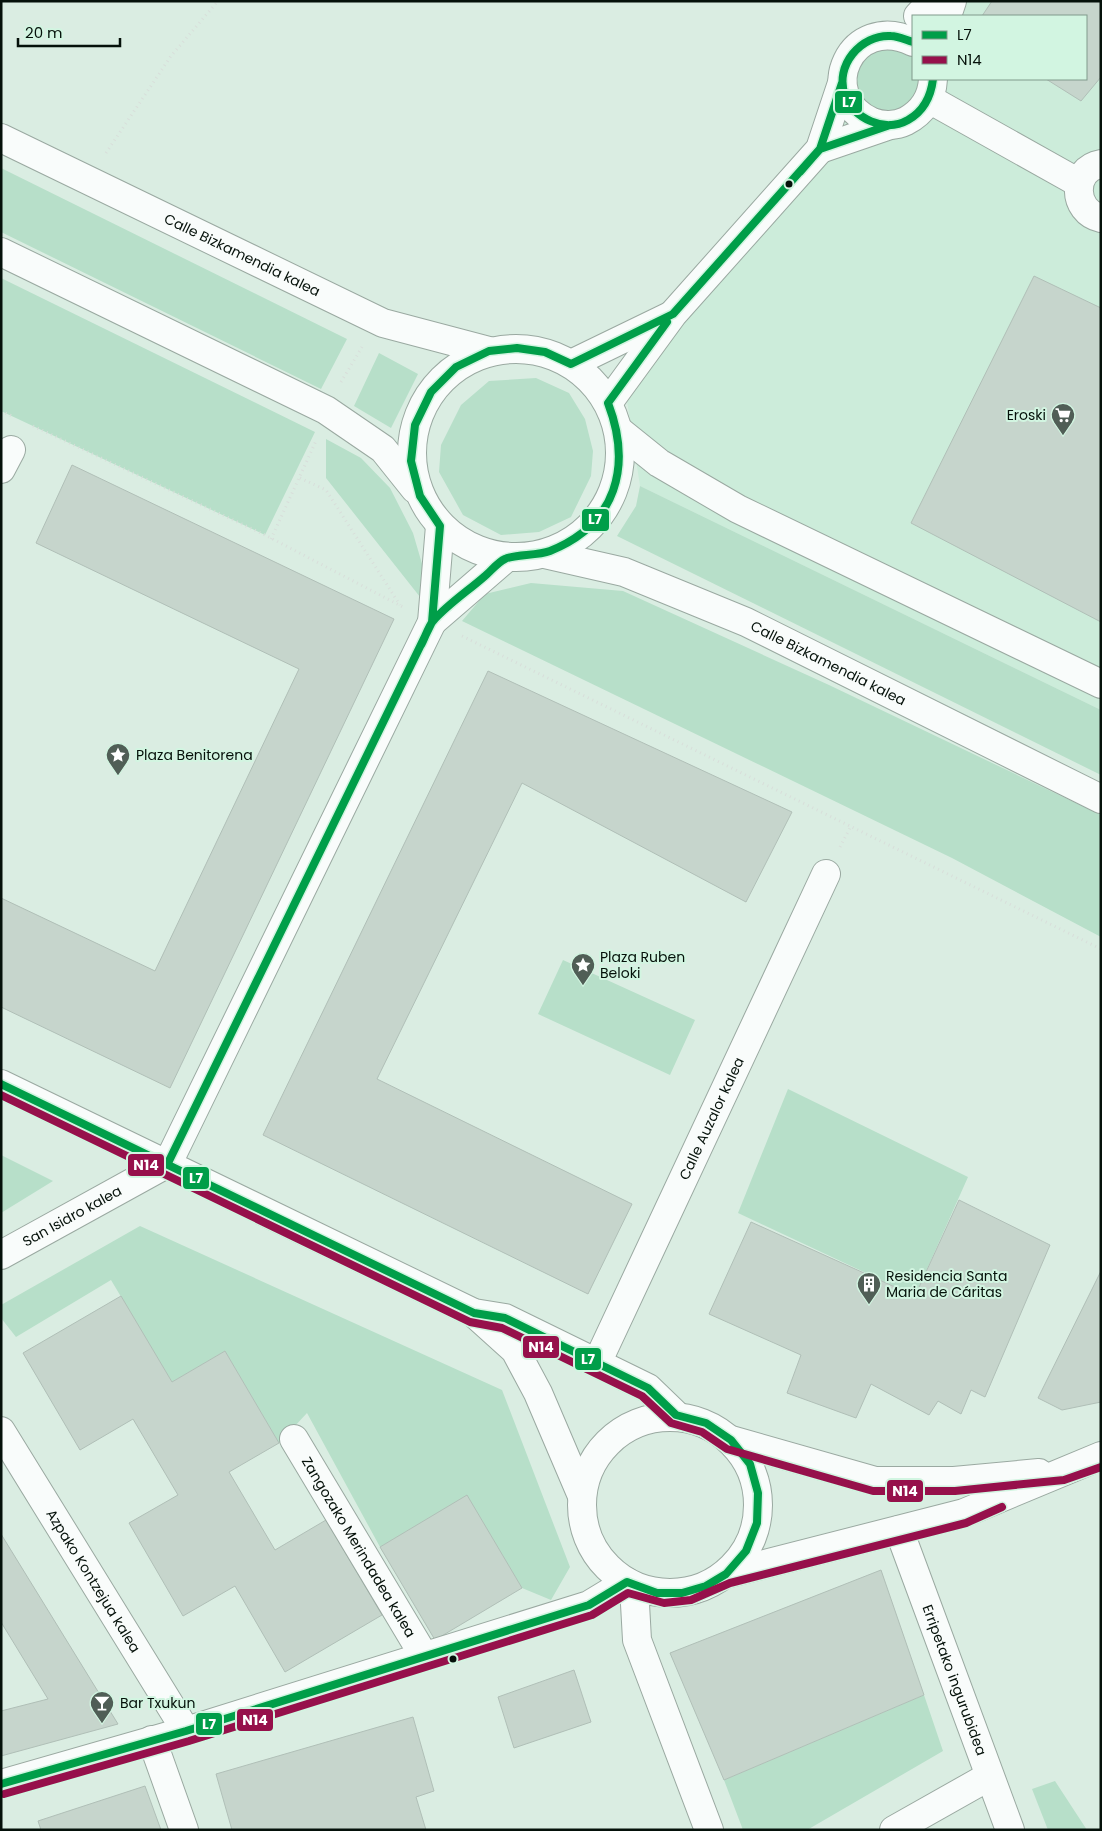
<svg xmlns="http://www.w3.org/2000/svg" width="1102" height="1831" font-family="Poppins,sans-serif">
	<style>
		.built { fill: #ccecda }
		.green { fill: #b7dfc9 }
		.building { fill: #c6d5cc; stroke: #b0bfb7 }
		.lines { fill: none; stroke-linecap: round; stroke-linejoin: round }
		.street-casing { stroke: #9aa9a1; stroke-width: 30 }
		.secondary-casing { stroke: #9aa9a1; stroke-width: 30 }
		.path { stroke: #d8deda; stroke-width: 3; stroke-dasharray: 1 4; stroke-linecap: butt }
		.street { stroke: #f9fcfb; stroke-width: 28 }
		.secondary { stroke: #f9fcfb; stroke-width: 28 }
		.bus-1-casing { stroke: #d2f5e1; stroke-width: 11 }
		.bus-2-casing { stroke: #d2f5e1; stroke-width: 11 }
		.bus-1 { stroke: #009e49; stroke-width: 8 }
		.bus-2 { stroke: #96104b; stroke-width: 8 }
		.bus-dot { fill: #05110a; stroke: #d2f5e1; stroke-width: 2 }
		.labels { text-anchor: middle; stroke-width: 4; stroke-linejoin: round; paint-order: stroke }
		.street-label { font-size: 14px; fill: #05110a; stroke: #d2f5e1 }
		.poi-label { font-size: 14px; fill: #05110a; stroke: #d2f5e1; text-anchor: start }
		.line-badge { stroke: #d2f5e1; stroke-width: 2 }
		.badge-label { font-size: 14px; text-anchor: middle; font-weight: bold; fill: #fff }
	</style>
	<rect width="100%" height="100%" fill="#daede2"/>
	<path class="built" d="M927 1H1101V710L640 486 625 388 913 18V79H1086V16H915Z"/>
	<path class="green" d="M861 46 913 48V79H929L903 117 857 106 849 63Z
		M1 168 347 339 321 389 1 232Z
		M1 278 315 432 265 535 1 411Z
		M379 353 418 374 391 428 354 406Z
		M536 378 569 393 585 419 593 451 591 476 571 517 539 532 501 535 463 515 439 472 441 445 461 405 489 381Z
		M326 439 361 458 390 488 413 533 427 581 424 602 326 478Z
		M640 486 1101 710V775L617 536 636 506Z
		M531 583 623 591 829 685 1101 815V937L952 858 462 621 485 594Z
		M563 960 695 1020 670 1075 538 1014Z
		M788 1089 968 1177 915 1296 738 1213Z
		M1 1155 53 1181 1 1213Z
		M140 1226 502 1390 570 1567 551 1600 522 1588 467 1496 380 1547 307 1413 279 1443 225 1351 172 1382 111 1280 16 1337 1 1318V1305Z
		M924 1695 943 1751 807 1830H743L724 1780Z
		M1055 1781 1087 1830H1048L1032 1789Z"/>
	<path class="building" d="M992 1H1101V77L1081 101 1046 79H1086V16H982Z
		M1034 276 1101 308V622L911 523Z
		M72 465 394 619 170 1088 1 1007V898L155 971 299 669 36 543Z
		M488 671 792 812 746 902 522 783 377 1079 632 1204 588 1294 263 1135Z
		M959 1200 1050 1245 985 1397 971 1390 961 1414 938 1401 929 1415 871 1384 856 1418 787 1393 801 1355 709 1314 751 1222 915 1296Z
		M1101 1271V1402L1062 1410 1038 1398Z
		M121 1296 172 1382 225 1351 279 1443 229 1472 275 1550 326 1520 382 1615 285 1672 235 1586 183 1616 129 1523 178 1495 133 1419 80 1450 23 1353Z
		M467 1495 522 1588 435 1640 380 1547Z
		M1 1534 118 1724 1 1756V1711L48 1699 1 1622Z
		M881 1570 924 1695 724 1780 670 1653Z
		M574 1670 591 1722 514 1748 498 1697Z
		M413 1717 434 1791 416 1797 426 1830H232L216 1774Z
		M145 1786 161 1830H41L38 1821Z"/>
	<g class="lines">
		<g class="street-casing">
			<g id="street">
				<path d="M1 469 11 450"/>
				<path id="s1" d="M1 1255 168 1163"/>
				<path id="s2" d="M597 1363 826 874"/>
				<path id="s3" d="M1 1431 186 1731"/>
				<path id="s4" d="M294 1439 424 1656"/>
				<path id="s5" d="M899 1530 1010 1830"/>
				<path d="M634 1586 637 1640 709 1830"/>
				<path d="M152 1740 184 1830"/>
				<path d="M1 1784 186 1731 589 1605 627 1582"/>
				<path d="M894 1830 988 1777"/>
			</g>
		</g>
		<g class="secondary-casing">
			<g id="secondary">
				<path d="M918 16 932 1"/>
				<path d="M947 16 952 1"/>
				<path d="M913 42C851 12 813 96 872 122 882 126 896 126 906 121 923 112 932 98 933 79"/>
				<path d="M929 99 1079 183"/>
				<path id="s6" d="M1 138 383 323 489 351"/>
				<path d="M820 149 890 125"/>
				<path d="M1101 164C1071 169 1072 212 1101 218"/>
				<path d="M1 252 326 410 383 449 415 489"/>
				<circle cx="516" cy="453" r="104"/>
				<path d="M571 364 670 316"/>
				<path d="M608 403 673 314 820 149 842 83"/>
				<path d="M618 430 659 463 738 509 1101 684"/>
				<path id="s7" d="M545 554 624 572 746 622 1101 799"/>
				<path d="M432 622 506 558"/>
				<path d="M1 1084 474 1313 505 1318 648 1388 676 1415"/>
				<path d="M168 1163 432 622 440 526"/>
				<path d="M474 1313 515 1350 538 1393 582 1496"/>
				<circle cx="670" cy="1505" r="88"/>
				<path d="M731 1440 875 1481H954L1039 1473"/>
				<path d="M726 1574 964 1513 1101 1456"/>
			</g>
		</g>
		<path class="path" d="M106 153 171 56 218 1
			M341 382 362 347
			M1 411 14 417
			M33 426 265 535 403 607
			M300 478 326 490 400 605
			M271 539 316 441
			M462 636 1101 949
			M840 847 851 826"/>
		<use href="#street" class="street"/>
		<use href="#secondary" class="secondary"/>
		<g class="bus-1-casing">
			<path id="bus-1" d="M913 42C906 40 898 36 891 36 861 34 834 66 845 95 854 119 885 133 908 120 924 111 931 96 933 79
				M800 172 820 149 842 83
				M421 645C425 638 428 627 433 621 448 604 468 591 485 576 491 571 498 562 505 559 514 554 537 556 550 551 617 524 632 466 608 403L667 322
				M1 1084 474 1313 505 1318 648 1388 676 1415 706 1423 731 1440 750 1464 758 1493 757 1523 746 1551 726 1574 706 1586 682 1593H657L627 1582 589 1605 186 1731 1 1784
				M168 1163 432 622 440 526 420 496 411 461 415 425 431 392 456 367 489 351 517 348 545 352 571 364 673 314 820 149 890 125"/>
		</g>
		<g class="bus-2-casing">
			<path id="bus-2" d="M1 1095 470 1322 502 1328 642 1396 671 1423 702 1432 727 1449 873 1491H955L1064 1480 1101 1467
				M4 1794 189 1741 592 1615 628 1593 664 1603 691 1600 730 1583 966 1523 1002 1507"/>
		</g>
		<use href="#bus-1" class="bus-1"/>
		<use href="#bus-2" class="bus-2"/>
	</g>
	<defs>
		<g id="supermarket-pin" transform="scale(1.25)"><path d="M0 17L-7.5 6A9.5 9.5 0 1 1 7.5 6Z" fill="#505e56" stroke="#d2f5e1"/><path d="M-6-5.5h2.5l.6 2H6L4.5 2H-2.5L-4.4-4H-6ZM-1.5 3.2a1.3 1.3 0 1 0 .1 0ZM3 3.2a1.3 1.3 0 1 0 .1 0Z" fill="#fff"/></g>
		<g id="sight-pin" transform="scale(1.25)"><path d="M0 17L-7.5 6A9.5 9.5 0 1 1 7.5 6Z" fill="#505e56" stroke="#d2f5e1"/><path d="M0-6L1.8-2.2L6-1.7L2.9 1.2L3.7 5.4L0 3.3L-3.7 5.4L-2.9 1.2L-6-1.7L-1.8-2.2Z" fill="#fff"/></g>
		<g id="building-pin" transform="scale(1.25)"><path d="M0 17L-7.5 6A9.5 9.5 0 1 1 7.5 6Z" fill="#505e56" stroke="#d2f5e1"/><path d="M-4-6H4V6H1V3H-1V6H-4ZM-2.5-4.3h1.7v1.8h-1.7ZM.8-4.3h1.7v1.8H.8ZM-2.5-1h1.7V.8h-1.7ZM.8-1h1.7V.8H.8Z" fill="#fff"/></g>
		<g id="bar-pin" transform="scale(1.25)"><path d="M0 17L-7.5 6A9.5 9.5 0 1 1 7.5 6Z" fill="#505e56" stroke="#d2f5e1"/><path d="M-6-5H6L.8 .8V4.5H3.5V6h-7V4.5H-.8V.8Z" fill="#fff"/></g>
	</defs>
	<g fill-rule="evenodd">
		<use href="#supermarket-pin" x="1063" y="415"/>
		<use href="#sight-pin" x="118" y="755"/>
		<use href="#sight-pin" x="583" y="965"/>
		<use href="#building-pin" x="869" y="1284"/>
		<use href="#bar-pin" x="102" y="1703"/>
	</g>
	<g class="bus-dot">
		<circle cx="789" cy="184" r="4.5"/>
		<circle cx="453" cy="1659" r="4.5"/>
	</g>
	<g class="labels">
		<g class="street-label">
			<text dy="5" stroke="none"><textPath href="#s6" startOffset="268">Calle Bizkamendia kalea</textPath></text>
			<text dy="5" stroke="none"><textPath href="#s7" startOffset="305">Calle Bizkamendia kalea</textPath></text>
			<text dy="5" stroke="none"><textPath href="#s2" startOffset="270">Calle Auzalor kalea</textPath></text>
			<text dy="5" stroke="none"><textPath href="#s1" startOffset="81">San Isidro kalea</textPath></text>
			<text dy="5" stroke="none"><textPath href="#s4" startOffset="126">Zangozako Merindadea kalea</textPath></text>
			<text dy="5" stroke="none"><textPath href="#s3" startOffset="176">Azpako Kontzejua kalea</textPath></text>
			<text dy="5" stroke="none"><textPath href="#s5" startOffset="160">Erripetako ingurubidea</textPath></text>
		</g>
		<g class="poi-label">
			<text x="1046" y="420" text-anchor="end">Eroski</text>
			<text x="136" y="760">Plaza Benitorena</text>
			<text x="600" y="962">Plaza Ruben<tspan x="600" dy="16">Beloki</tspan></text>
			<text x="886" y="1281">Residencia Santa<tspan x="886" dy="16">Maria de Cáritas</tspan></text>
			<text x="120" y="1708">Bar Txukun</text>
		</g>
	</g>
	<g class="line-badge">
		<rect x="834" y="90" width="29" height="24" rx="5" fill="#009e49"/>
		<rect x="581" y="508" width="29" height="24" rx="5" fill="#009e49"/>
		<rect x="127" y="1153" width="38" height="24" rx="5" fill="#96104b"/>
		<rect x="182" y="1166" width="28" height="24" rx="5" fill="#009e49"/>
		<rect x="522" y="1335" width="38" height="24" rx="5" fill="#96104b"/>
		<rect x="574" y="1347" width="28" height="24" rx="5" fill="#009e49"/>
		<rect x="886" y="1479" width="38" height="24" rx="5" fill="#96104b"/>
		<rect x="236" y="1708" width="38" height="24" rx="5" fill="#96104b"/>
		<rect x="195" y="1712" width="28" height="24" rx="5" fill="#009e49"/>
	</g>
	<g class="badge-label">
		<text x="849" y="107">L7</text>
		<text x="595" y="524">L7</text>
		<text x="146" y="1170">N14</text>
		<text x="196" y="1183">L7</text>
		<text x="541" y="1352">N14</text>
		<text x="588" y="1364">L7</text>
		<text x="905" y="1496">N14</text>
		<text x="255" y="1725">N14</text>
		<text x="209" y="1729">L7</text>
	</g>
	<rect width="1102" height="1831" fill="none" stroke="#05110a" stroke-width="5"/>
	<rect x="912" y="15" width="175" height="65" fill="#d2f5e1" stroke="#809a8b"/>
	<rect x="922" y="31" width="25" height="8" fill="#009e49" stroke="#809a8b"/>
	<text x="957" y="40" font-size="15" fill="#05110a">L7</text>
	<rect x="922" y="56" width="25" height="8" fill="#96104b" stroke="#809a8b"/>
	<text x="957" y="65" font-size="15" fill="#05110a">N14</text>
	<path d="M18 38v8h102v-8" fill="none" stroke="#05110a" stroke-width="2.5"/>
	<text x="25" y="38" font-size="15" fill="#05110a" stroke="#d2f5e1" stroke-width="4" paint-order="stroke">20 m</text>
</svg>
